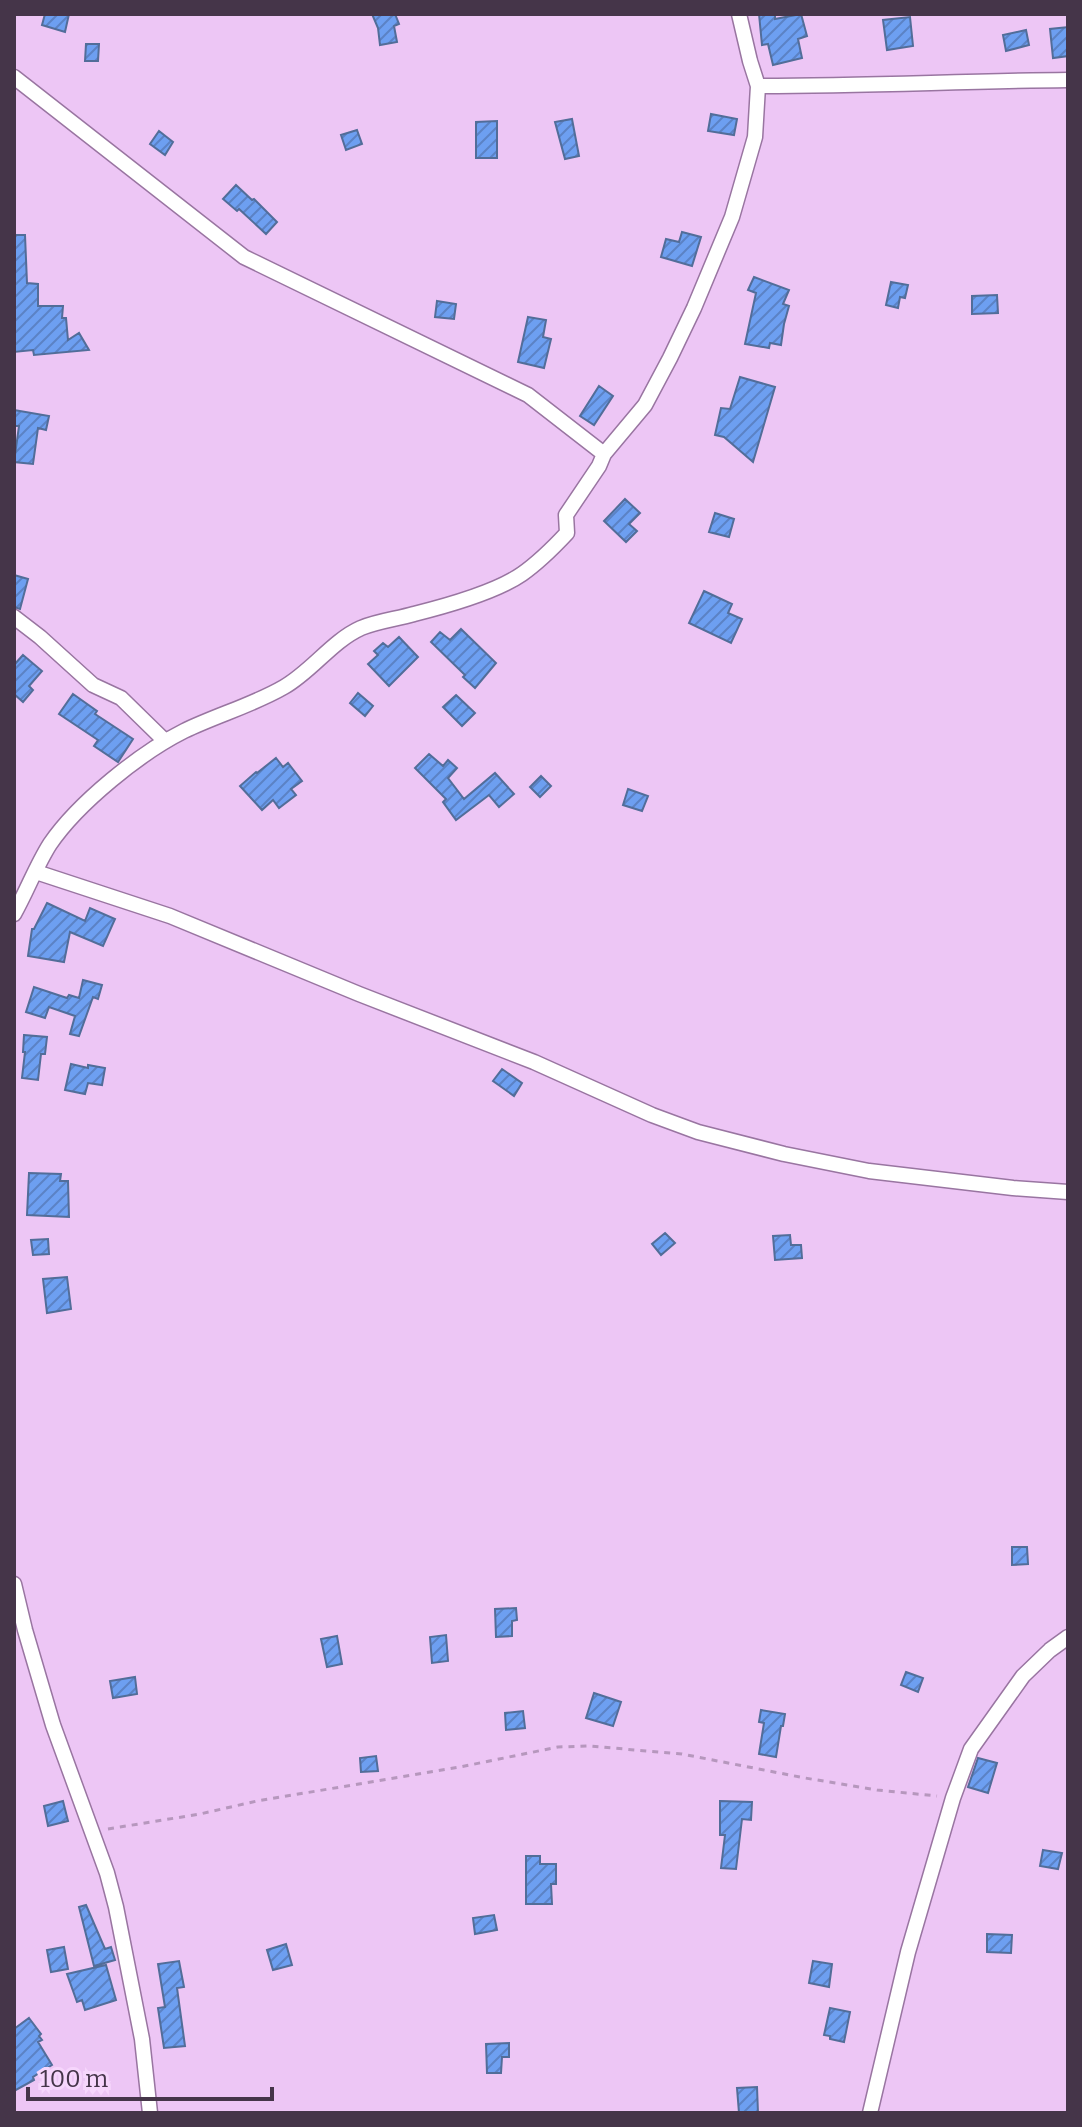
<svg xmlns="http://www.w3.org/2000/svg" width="1082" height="2127" font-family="Bitter,serif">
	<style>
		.building { fill: url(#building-hatch); stroke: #526d99; stroke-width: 2 }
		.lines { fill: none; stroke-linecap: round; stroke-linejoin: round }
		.street-casing { stroke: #9975a1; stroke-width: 17 }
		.path { stroke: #b697bd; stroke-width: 3; stroke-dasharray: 6 6; stroke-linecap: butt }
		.street { stroke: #fff; stroke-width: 14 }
	</style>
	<defs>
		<pattern id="building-hatch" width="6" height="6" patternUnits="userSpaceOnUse" patternTransform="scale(2)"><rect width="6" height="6" fill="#6d9ff1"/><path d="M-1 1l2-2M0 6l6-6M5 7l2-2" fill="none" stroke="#5b82c5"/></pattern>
	</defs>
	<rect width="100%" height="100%" fill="#edc6f5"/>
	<path class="building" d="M45 14H69L65 32 42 25Z
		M372 14H395L399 24 394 26 397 42 380 45 378 28Z
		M759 14H775V19L801 14 807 36 798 39 802 58 773 65 768 44 762 45Z
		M910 17 913 46 887 50 883 20Z
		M1068 27V56L1053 58 1050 29Z
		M1026 30 1029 45 1006 51 1003 35Z
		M86 44H99L98 61H85Z
		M711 114 737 119 734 135 708 131Z
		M572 119 579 156 565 159 555 122Z
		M497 121V158H476V122Z
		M357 130 362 144 346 150 341 135Z
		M159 131 173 142 165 155 150 144Z
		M236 185 252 200 254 199 277 222 266 234 239 209 237 211 223 199Z
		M682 232 701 237 692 266 661 257 666 239 679 242Z
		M14 235H25L27 283 38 284V306H63L62 318H66L68 340 79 333 89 350 34 355 33 350 14 352Z
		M754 277 789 290 783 304 789 306 784 324 781 345 770 343 769 348 745 344 756 293 748 290Z
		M891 282 908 285 905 298 900 297 898 308 886 305Z
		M997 295 998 313 972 314V296Z
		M437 301 456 304 454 319 435 317Z
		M528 317 546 320 543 337 551 339 544 368 518 362Z
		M740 377 775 387 753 462 724 437 715 435 721 408 730 409Z
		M599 386 613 396 594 425 580 416Z
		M14 410 49 416 46 430 38 428 33 464 14 462 19 426H14Z
		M625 499 640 513 629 524 637 531 626 542 604 521Z
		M715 513 734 519 729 537 709 532Z
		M14 575 28 579 20 609 14 607Z
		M704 591 732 604 728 613 742 619 731 643 689 623Z
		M461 629 496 663 475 688 463 677 465 675 431 642 440 632 450 640Z
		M399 637 418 657 389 686 368 664 378 655 374 651 383 643 388 647Z
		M23 655 42 671 29 686 33 690 23 702 14 694V665Z
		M358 693 373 706 365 716 350 703Z
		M73 694 97 711 95 714 133 739 118 762 94 746 98 740 59 714Z
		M456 695 475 713 462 726 443 707Z
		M429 754 443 766 448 760 457 768 448 778 464 799 495 773 514 794 499 807 489 795 456 820 443 802 446 799 415 768Z
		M276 758 283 767 288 763 302 781 291 789 296 795 279 808 273 800 262 810 240 786 256 772 257 773Z
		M541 776 551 786 540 797 530 787Z
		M628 789 648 796 642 811 623 805Z
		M47 903 85 921 90 908 115 919 103 946 70 932 64 962 28 956 32 929H34Z
		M83 980 102 985 98 999 93 997 79 1036 70 1034 75 1016 49 1007 45 1018 26 1012 34 987 67 998 69 995 79 998Z
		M24 1035 47 1037 45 1054H41L38 1080 22 1078 25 1052H23Z
		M71 1064 88 1068V1065L105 1068 102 1085 88 1083 85 1094 65 1090Z
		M502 1069 522 1083 514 1096 493 1081Z
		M29 1173 61 1174 60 1181H68L69 1217 27 1215Z
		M665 1233 675 1243 661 1255 652 1244Z
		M790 1235 791 1245H801L802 1258 775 1260 773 1236Z
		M48 1239 49 1254 33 1255 31 1240Z
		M67 1277 71 1309 47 1313 43 1279Z
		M1012 1547H1027L1028 1564 1012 1565Z
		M516 1608 517 1620 512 1621V1636L496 1637 495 1609Z
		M446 1635 448 1661 432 1663 430 1637Z
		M337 1636 342 1664 327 1667 321 1639Z
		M906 1672 923 1678 918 1692 901 1685Z
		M135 1677 137 1694 113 1698 110 1681Z
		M594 1693 621 1702 613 1726 586 1718Z
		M761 1710 785 1714 783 1726H781L776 1757 759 1754 764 1723 759 1722Z
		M523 1711 525 1728 506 1730 505 1713Z
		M376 1756 378 1771 361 1772 360 1758Z
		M978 1758 997 1763 988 1793 968 1787Z
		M63 1801 68 1821 48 1826 44 1806Z
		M720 1801 752 1802 751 1820 742 1819 736 1869 721 1868 725 1835H720Z
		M1043 1850 1062 1853 1058 1869 1040 1866Z
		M526 1856H540V1864H556V1884H551L552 1904H526Z
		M86 1905 105 1949 111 1947 115 1960 94 1966 79 1907Z
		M494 1915 497 1930 475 1934 473 1918Z
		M987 1934 1012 1935 1011 1953 987 1952Z
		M286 1944 292 1965 273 1970 267 1950Z
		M64 1947 68 1969 51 1972 47 1950Z
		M179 1961 184 1987 177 1988 185 2046 164 2048 158 2008 165 2007 158 1964Z
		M813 1961 832 1964 829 1987 809 1983Z
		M106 1965 116 2000 85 2010 82 2000 77 2002 67 1974Z
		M830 2008 850 2012 844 2042 830 2039V2036L824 2035Z
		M29 2018 41 2034 39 2036 42 2040 38 2042 52 2065 33 2077 34 2080 14 2091V2029Z
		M509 2043V2057H502L501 2073H487L486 2044Z
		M757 2087 758 2113H739L737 2088Z"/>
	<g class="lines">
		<g class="street-casing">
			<path id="street" d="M14 77 244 257 528 395 604 454
				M758 86C862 86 965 81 1068 80
				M14 617 40 637 93 685 121 698 165 741
				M36 872 170 916 359 994 534 1062 652 1115 698 1132 784 1154 869 1171 1013 1188 1068 1192
				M14 914C27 891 36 866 50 844 78 803 140 753 184 731 217 715 253 705 284 687 312 671 332 641 361 628 378 621 397 619 414 614 446 606 496 592 522 574 539 562 553 548 567 533L566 515 599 466 604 454 645 405 670 358 694 308 732 217 755 137 758 86 750 61 739 14
				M14 1584 25 1630 53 1725 107 1873 116 1907 142 2039 150 2113
				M870 2113 908 1952 953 1798 971 1749 1023 1676 1050 1650 1068 1637"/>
		</g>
		<path class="path" d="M108 1829 200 1814 257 1801 460 1767 558 1747 589 1746 682 1754 805 1778 877 1790 937 1796"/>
		<use href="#street" class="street"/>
	</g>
	<rect width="1082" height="2127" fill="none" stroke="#453549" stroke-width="32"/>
	<path d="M28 2087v12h244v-12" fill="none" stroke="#453549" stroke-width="4"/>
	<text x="40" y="2087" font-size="24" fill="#453549" stroke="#f6d6fc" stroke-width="6" paint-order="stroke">100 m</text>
</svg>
